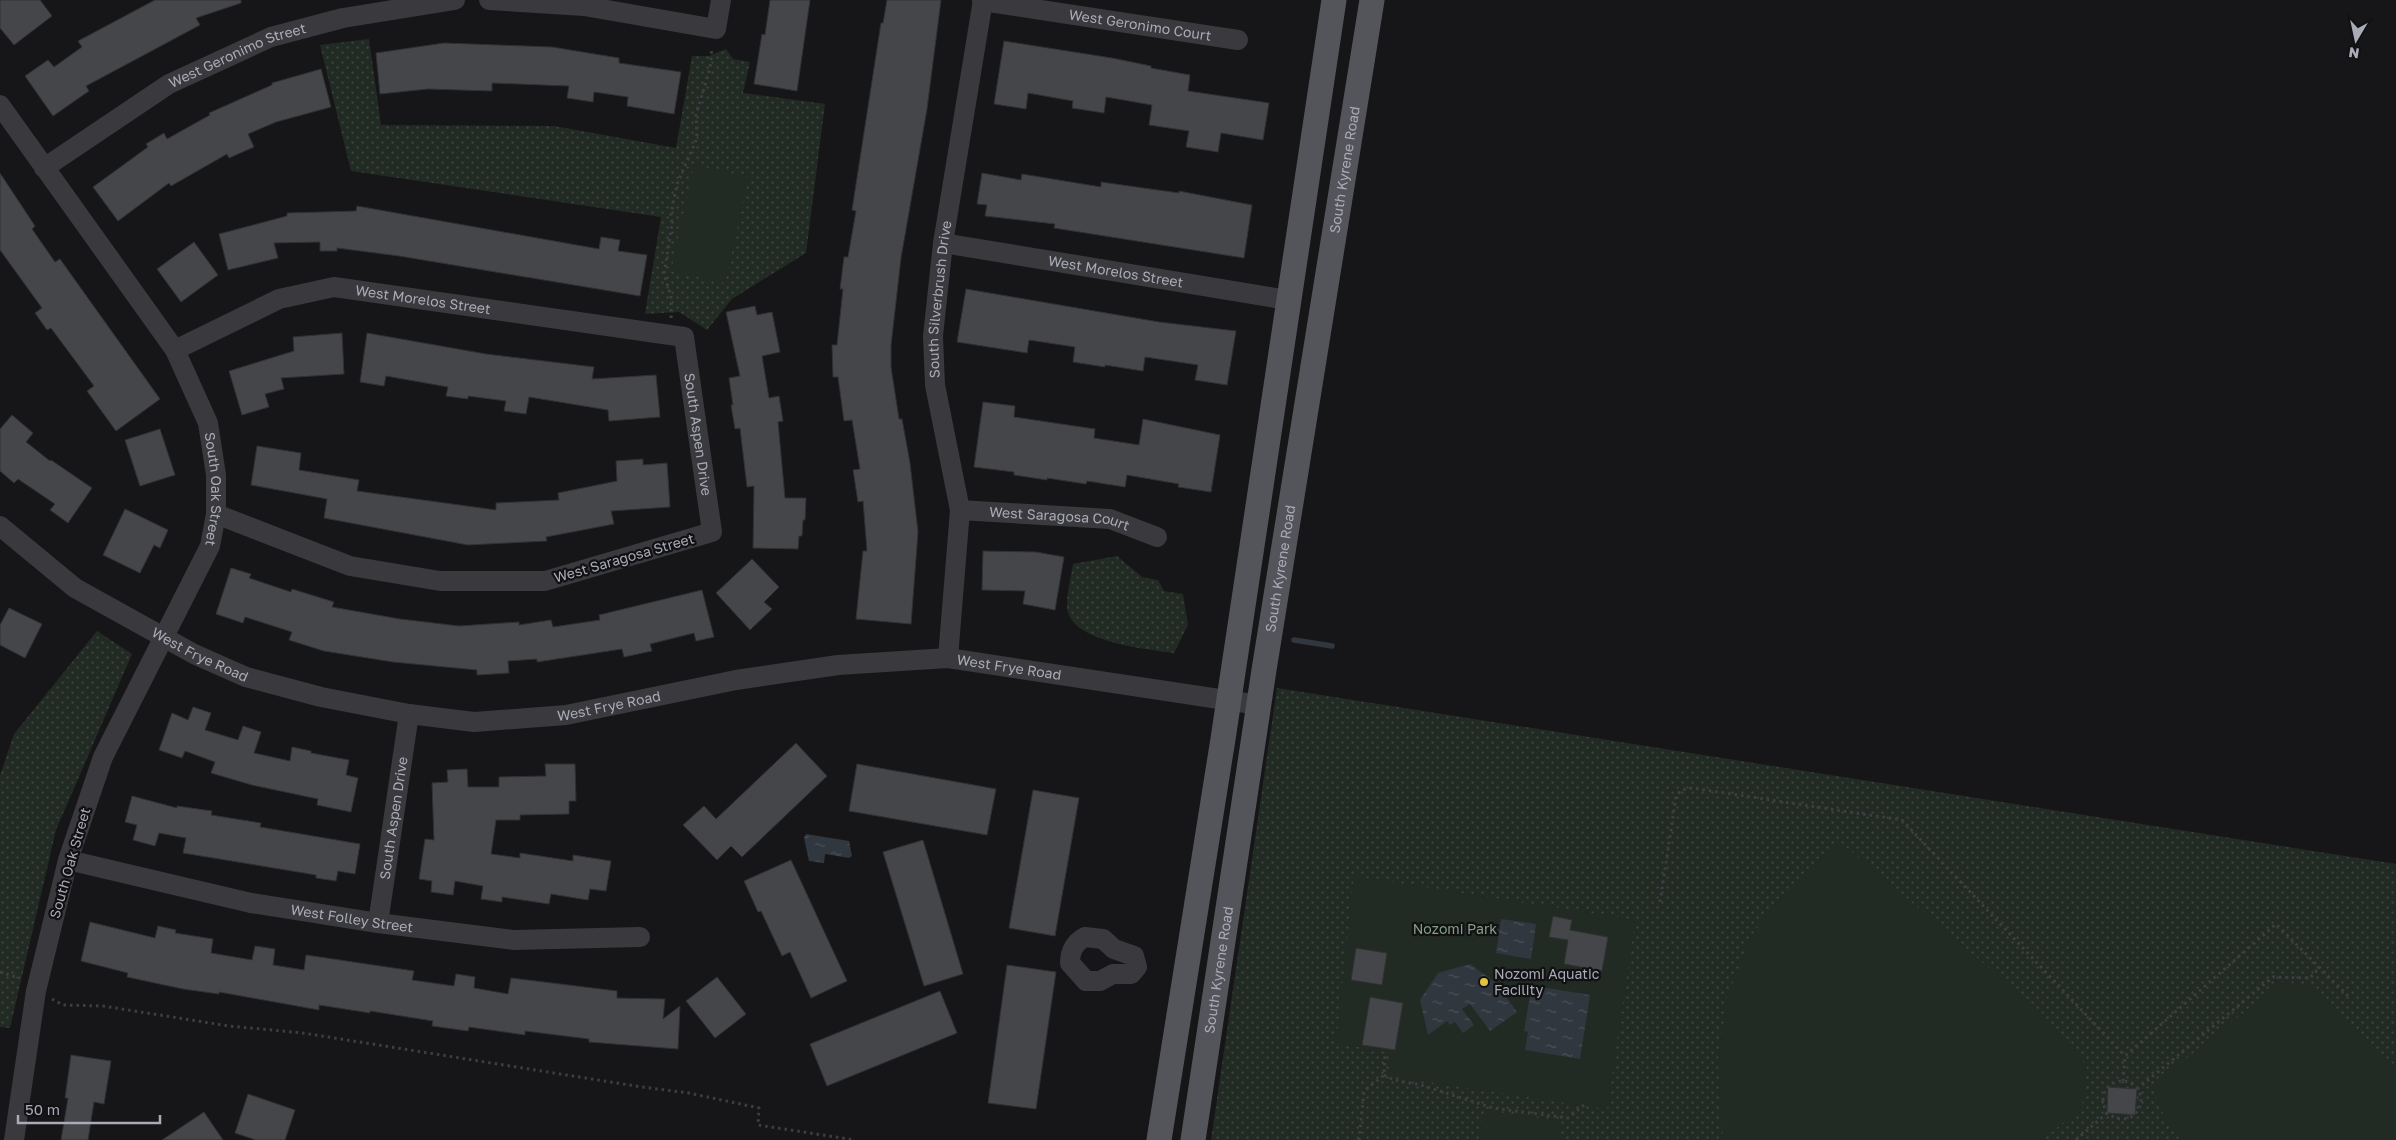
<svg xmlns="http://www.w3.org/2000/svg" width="2396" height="1140" font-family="'Golos Text',sans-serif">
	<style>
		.park { fill: url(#park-dots) }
		.pitch { fill: #222a24 }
		.water { fill: url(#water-ripples) }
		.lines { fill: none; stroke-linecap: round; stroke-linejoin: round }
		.stream { stroke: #30373f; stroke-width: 5.5 }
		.building { fill: #45464a; stroke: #313033 }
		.path { stroke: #3d3e43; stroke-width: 3; stroke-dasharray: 2.5 4; stroke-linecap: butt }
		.minor { stroke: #39393e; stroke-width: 20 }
		.major { stroke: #54545b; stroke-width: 25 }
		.poi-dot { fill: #e2c244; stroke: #111113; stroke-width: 2 }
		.labels { text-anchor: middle; stroke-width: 4.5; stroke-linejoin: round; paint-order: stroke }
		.street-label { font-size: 14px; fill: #a9abb6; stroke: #111113 }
		.park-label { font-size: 14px; fill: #82a088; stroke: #111113 }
		.poi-label { font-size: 14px; fill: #a9abb6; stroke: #111113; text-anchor: start }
	</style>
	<defs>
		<pattern id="park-dots" width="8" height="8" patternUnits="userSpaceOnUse" patternTransform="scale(1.25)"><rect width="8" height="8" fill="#222a24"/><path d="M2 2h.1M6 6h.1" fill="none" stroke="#3f4642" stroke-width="1.8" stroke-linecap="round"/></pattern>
		<pattern id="water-ripples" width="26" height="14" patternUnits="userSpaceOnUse" patternTransform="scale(1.25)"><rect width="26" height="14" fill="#30373f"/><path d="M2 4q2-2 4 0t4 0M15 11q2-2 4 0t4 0" fill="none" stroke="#4b5158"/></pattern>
	</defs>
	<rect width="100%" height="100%" fill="#161618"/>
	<path class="park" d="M369 39 381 125 554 126 676 148 692 56H709L726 49 733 59 750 62 743 93 825 104 806 253 732 299 707 330 679 312 645 314 661 217 351 171 320 45Z
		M1117 556 1142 577 1158 580 1164 591 1183 594 1188 625 1174 653C1147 649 1066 642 1067 605 1067 592 1071 577 1073 564Z
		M97 631 132 654 56 830 10 1028 0 1027V775L14 734Z
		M1277 688 2396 864V1140H1211Z"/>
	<path class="pitch" d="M694 165 749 177 725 283 671 271Z
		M1840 842 2041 1012 2087 1067 2082 1107 2042 1140H1723L1718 1060 1727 997 1751 936 1789 887Z
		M1354 876 1635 920 1607 1109 1390 1076 1392 1053 1336 1043Z
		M2282 982 2308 985 2396 1067V1140H2181L2168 1125 2152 1086Z
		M1484 1110 1561 1121 1559 1140H1479Z"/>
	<path class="water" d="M806 834 849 841 852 856 849 858 825 854 824 863 809 861 804 838Z
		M1501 919 1536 924 1531 959 1496 953Z
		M1470 964 1496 983 1517 1012 1490 1031 1470 1004 1462 1009 1474 1025 1463 1033 1455 1022 1450 1025 1447 1021 1428 1035 1420 1000 1438 973Z
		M1535 986 1590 995 1580 1059 1525 1050 1528 1032 1524 1031 1531 989H1534Z"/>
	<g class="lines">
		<path class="stream" d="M1294 640 1332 646"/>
	</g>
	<path class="building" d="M0 0H40L52 16 14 45 0 28Z
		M155 0H241V3L196 18 200 25 86 86 89 91 53 116 25 76 48 60 54 67 82 47 78 41Z
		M770 0H810L797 91 754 84 762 34 765 35Z
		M887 0H941L927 109 901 258 891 345V367L899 419H902L910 463 918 532 911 624 856 619 863 551H867L863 501 858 502 853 470 860 469 852 420 844 421 838 377H833L832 345H837L843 289H840L844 257H848L856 211 852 210 881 23H883Z
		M1004 41 1112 58 1151 66V68L1190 75 1188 91 1269 103 1263 140 1221 133 1218 152 1186 147 1189 131 1149 125 1152 105 1106 97 1104 113 1072 108 1073 101 1028 93 1026 109 994 104Z
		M444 43 552 47 619 58V63L681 72 674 114 627 106 628 97 594 92 593 102 567 98 569 86 492 83V91L428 89 380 94 376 53Z
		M321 69 331 107 276 122 248 134 254 147 229 158 227 154 171 186 169 183 118 221 93 187 148 147 146 144 164 133 167 139 210 115 209 113 272 85V83Z
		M0 173 35 226 32 229 55 262 60 259 160 399 116 431 87 391 94 386 51 328 47 330 35 313 42 308 0 250Z
		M982 173 1021 180 1022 174 1101 187V182L1179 193V191L1252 205 1244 258 1054 228 1055 224 985 216 987 205 977 204Z
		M357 206 599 249 601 237 620 240 618 251 647 255 640 296 399 256 337 248V251H320V242L274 243 278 258 228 270 219 234 287 216V213L356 211Z
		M194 242 218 275 181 302 157 269Z
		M966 289 1159 322 1236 331 1227 385 1195 380 1198 365 1145 357 1143 371 1105 365V367L1073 362 1075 347 1029 340 1027 353 957 342Z
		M755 306 757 315 772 312 780 352 762 356 769 398 779 396 783 421 778 422 785 498H806L805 520H803L802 536H799L798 549 753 548 754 486 747 487 740 428 735 429 731 405H733L729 378 740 376 726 312Z
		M342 333 344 374 281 378 284 389 265 394 269 407 242 415 229 371 294 351 293 337Z
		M367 333 486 354 594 367 592 379 656 375 660 417 609 421 608 410 529 397 526 414 504 411 506 401 468 396V399L446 396 448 387 386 376 384 386 360 382Z
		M983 402 1015 406 1014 417 1095 429 1094 438 1139 445 1143 419 1220 435 1211 492 1178 487 1179 484 1127 475 1125 487 1087 481 1086 484 1047 478V480L1014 475V472L974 467Z
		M12 415 33 433 26 442 50 461 51 460 92 488 68 523 50 510 55 504 18 479 14 483 0 471V429Z
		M160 429 175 475 140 486 125 440Z
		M257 446 301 453 299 470 359 480 357 491 496 510V503L559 500 558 493 617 481 616 461 643 459V465L667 463 670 507 611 511 614 524 546 537 547 541 468 545 324 518 327 499 251 485Z
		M125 509 168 530 160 548 154 545 140 573 103 555Z
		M983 551 1036 552 1064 557 1055 610 1023 604 1025 591 982 590Z
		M752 559 779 587 764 602 772 609 750 630 716 593Z
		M231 568 251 574 249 578 291 592 292 589 334 602 332 607 400 619 459 626 519 622V625L551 620 553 627 600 620 599 615 702 590 714 637 696 641 694 633 650 644 652 651 624 657 622 649 537 662V659L508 661 509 673 477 675V670L393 662 324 651 289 640 292 632 245 617 243 623 216 614Z
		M9 608 42 624 25 658 0 645V625Z
		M193 707 211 713 205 730 238 740 243 726 261 732 254 753 290 761 292 747 311 751V753L349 760 346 775 358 778 351 812 317 805 318 799 252 785 211 773 215 762 185 751 182 758 159 750 172 713 188 720Z
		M796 743 827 776 742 857 731 846 717 860 683 825 704 806 716 819Z
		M545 764H575L576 801H569V814L520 815V820H496L491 854 520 858V853L573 861V855L611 861 606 891 590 889 588 900 551 894 549 904 502 897V902L481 899 483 886 455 881 453 895 431 892 432 881 419 879 425 839 434 840 432 783 448 782 447 770 467 769 468 787H499V777L546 776Z
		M857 764 996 789 987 835 849 811Z
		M1033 790 1079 798 1055 936 1009 928Z
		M132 796 177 808V806L212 811 211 815 261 823 260 827 360 844 355 874 338 871 336 881 316 878V875L183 853 186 838 159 833 155 846 133 840 137 825 125 822Z
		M923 840 963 974 924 986 883 852Z
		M791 860 847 981 811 998 790 952 782 956 761 911 758 912 744 881Z
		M1553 916 1572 920 1570 930 1608 937 1602 971 1564 964 1568 940 1549 937Z
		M90 922 155 938 158 926 176 930 175 933 213 939 211 953 252 960 255 946 275 949 273 965 304 970 306 955 414 971 412 980 454 986 456 974 475 977 474 988 508 994 511 978 617 991V998L665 999 663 1019 680 1006 678 1049 589 1042V1039L525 1031V1035L469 1027 468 1031 432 1026 433 1021 370 1011V1013L319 1005V1010L219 992V994L183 989 127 977 128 973 81 961Z
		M1356 948 1387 953 1382 985 1351 980Z
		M1007 965 1056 972 1036 1109 988 1103Z
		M717 977 746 1014 715 1038 686 1001Z
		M940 991 957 1033 827 1086 810 1044Z
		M1370 997 1403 1003 1395 1050 1362 1045Z
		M71 1055 111 1061 104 1104 94 1102 88 1140H61L68 1098H65Z
		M2108 1087 2137 1089 2135 1115 2107 1113Z
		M248 1094 295 1110 285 1140H256L235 1133Z
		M204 1112 223 1140H162Z"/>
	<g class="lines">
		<path class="path" d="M671 318V296L664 274 672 224 671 214 677 184 697 138 696 115 710 68 712 48
			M1660 902 1676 797 1681 790 1692 788 1902 820 2125 1056
			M0 972 20 978
			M52 999 63 1005 103 1006 229 1026 303 1033 642 1087 689 1093 759 1108 758 1125 855 1140
			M1384 1075 1394 1080 1421 1085 1493 1108 1568 1118 1584 1105
			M2103 1100a19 19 0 1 1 38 0a19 19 0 1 1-38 0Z
			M2123 1081 2125 1056 2276 924 2350 998
			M2137 1089 2273 977 2310 978 2319 968
			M1359 1140 1364 1091 1384 1075 1385 1052
			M2076 1140 2107 1113"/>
		<g class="minor">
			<path d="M489 0 584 6 716 29 721 0"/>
			<path id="s1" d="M982 1 1238 40"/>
			<path id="s2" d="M0 105 175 350 208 423 216 475V514L210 546 103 757 68 860 36 991 14 1140"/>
			<path id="s3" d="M44 168 169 84 271 37 343 18 455 0"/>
			<path id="s4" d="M943 243 1288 300"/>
			<path id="s5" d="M175 350 279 299 334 287 684 337 712 532 545 581H440L350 566 216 514"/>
			<path id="s6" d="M960 510 1110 519 1157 537"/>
			<path id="s7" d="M0 526 75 588 194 654 246 677 321 697 409 714 474 722 566 715 736 680 838 665 948 658 1259 705"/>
			<path id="s8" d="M948 658 960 510 935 385 933 336 943 243 983 0"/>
			<path id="s9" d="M68 860 251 903 378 923 514 940 640 937"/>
			<path id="s10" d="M378 923 409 714"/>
			<path d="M1085 937 1103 939 1114 949 1134 956 1137 967 1131 974H1113L1100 981H1086L1070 963C1070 951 1074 943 1085 937Z"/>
		</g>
		<g class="major">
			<path d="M1159 1140 1223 739 1334 0"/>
			<path id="s11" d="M1193 1140 1264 670 1372 0"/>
		</g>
	</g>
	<circle class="poi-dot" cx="1484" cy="982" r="5"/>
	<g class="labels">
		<g class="street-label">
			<text dy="5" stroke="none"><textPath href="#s1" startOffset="160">West Geronimo Court</textPath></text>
			<text dy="5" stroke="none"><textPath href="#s3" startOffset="225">West Geronimo Street</textPath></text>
			<text dy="5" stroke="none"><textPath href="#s11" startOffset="982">South Kyrene Road</textPath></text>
			<text dy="5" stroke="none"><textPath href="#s4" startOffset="175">West Morelos Street</textPath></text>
			<text dy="5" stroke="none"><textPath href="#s8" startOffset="362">South Silverbrush Drive</textPath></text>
			<text dy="5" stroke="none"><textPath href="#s5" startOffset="262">West Morelos Street</textPath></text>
			<text dy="5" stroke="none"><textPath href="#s5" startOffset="624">South Aspen Drive</textPath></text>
			<text dy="5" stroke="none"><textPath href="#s2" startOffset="448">South Oak Street</textPath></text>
			<text dy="5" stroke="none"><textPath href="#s6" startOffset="100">West Saragosa Court</textPath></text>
			<text transform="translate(624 558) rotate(-16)" y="5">West Saragosa Street</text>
			<text dy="5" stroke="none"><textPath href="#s11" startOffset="578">South Kyrene Road</textPath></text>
			<text dy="5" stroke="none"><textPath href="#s7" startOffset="239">West Frye Road</textPath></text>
			<text dy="5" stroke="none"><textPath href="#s7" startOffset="1064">West Frye Road</textPath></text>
			<text dy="5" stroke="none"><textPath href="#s7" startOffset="659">West Frye Road</textPath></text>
			<text dy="5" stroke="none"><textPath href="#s10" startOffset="106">South Aspen Drive</textPath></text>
			<text transform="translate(70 863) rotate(-74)" y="5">South Oak Street</text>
			<text dy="5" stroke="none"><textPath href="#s9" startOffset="290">West Folley Street</textPath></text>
			<text dy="5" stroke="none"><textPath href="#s11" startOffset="172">South Kyrene Road</textPath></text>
		</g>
		<g class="park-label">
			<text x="1455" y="934">Nozomi Park</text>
		</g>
		<g class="poi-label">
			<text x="1494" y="979">Nozomi Aquatic<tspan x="1494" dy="16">Facility</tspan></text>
		</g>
	</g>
	<g transform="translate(2356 40) rotate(189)" stroke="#111113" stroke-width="4" paint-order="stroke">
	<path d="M0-4L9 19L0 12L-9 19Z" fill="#a9abb6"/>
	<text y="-8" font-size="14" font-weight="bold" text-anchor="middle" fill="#a9abb6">N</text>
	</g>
	<path d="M18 1115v8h142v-8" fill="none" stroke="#a9abb6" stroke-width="2.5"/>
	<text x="25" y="1115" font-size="15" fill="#a9abb6" stroke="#111113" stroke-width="4" paint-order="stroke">50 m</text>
</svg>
